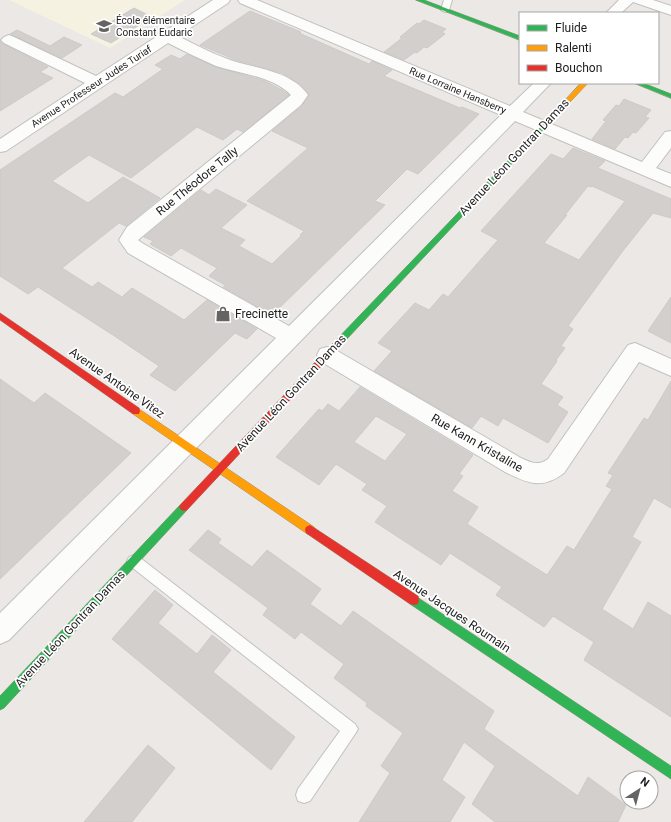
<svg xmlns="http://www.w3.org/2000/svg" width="671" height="822" font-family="Roboto,sans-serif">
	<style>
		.education { fill: #f5f2e1 }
		.building { fill: #d2cfcc; stroke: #cecac7; fill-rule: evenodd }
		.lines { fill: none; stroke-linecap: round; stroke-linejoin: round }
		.lane-casing { stroke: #c2c1c0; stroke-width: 2 }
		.street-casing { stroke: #c2c1c0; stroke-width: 2 }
		.fast-casing { stroke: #94937f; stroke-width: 1 }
		.slow-casing { stroke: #94937f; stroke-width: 1 }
		.jam-casing { stroke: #94937f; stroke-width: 1 }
		.lane { fill: #fcfcfb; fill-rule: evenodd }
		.street { fill: #fcfcfb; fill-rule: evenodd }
		.fast { fill: #30b455; fill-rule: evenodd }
		.slow { fill: #ff9f0a; fill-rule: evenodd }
		.jam { fill: #e5322d; fill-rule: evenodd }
		.labels { text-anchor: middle; stroke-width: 3.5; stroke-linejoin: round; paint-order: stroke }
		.far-poi-label { font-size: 10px; fill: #1d1d1d; stroke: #fff; text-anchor: start }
		.far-street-label { font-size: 10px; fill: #1d1d1d; stroke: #fff }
		.street-label { font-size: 12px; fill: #1d1d1d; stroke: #fff }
		.poi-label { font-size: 12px; fill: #1d1d1d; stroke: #fff; text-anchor: start }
	</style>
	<rect width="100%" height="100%" fill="#ebe8e5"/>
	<path class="education" d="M9 0H185L110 48Z"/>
	<path class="building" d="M134 8 152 17 111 43 91 34Z
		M250 11 301 32 299 33 369 64 372 61 392 70 384 76 460 108 462 107 479 114 418 174 407 169 375 201 385 205 272 315 223 287 225 285 209 276 217 268 181 248 171 256 150 244 153 241 144 237 201 190 209 195 216 189 247 205 221 228 245 240 239 246 272 264 301 236 300 235 304 231 247 201 308 148 272 131 302 106 309 94 301 85 282 73 236 60 200 45Z
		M424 20 446 29 442 32 445 34 427 48 424 47 417 53 415 52 404 60 384 52 402 38 400 37 417 23 419 24Z
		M17 30 50 46 64 37 82 45 62 58 10 34Z
		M0 41 3 44 48 67 40 72 53 78 0 111Z
		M187 54 216 67 265 81 282 90 289 95 243 132 237 129 223 140 197 127 131 178 89 155 52 181 88 203 123 177 160 198 126 226 119 223 62 268 92 287 98 282 122 297 132 288 184 320 207 300 257 329 247 339 235 333 175 391 150 375 159 366 113 335 38 287 28 294 0 276V170L115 93 123 97 163 69 155 65 171 55 180 59Z
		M624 99 651 110 645 117 649 118 636 133 633 132 628 138 625 137 615 149 592 139 606 121 603 120 616 105 619 106Z
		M573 148 605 161 598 168 671 199V218L653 213 622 252 568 326 573 329 561 346 565 348 556 360 557 361 541 384 563 397 557 405 568 412 548 443 503 418 498 426 481 416 472 428 374 371 392 351 378 343 415 303 429 310 443 294 448 297 498 240 481 231 551 154 563 159ZM588 186 591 187 592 186 625 201 579 260 544 243 567 215H565Z
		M671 297V343L648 331Z
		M0 379 34 403 45 393 131 453 0 579Z
		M671 381V508L654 498 632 537 641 542 602 609 633 629 648 602 671 616V717L584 660 594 642 553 616 544 627 496 595 502 587 450 553 441 565 375 522 387 506 362 490 367 484 336 464 319 485 276 457 319 409 322 411 328 404 339 411 360 387 473 455 459 474 463 476 452 491 478 507 467 524 547 575 567 546 574 550 612 489 606 486 613 475 608 473 644 418 648 420ZM376 416 407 434 385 461 354 442Z
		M208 530 221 539 218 543 252 567 267 550 321 589 310 604 341 626 353 611 494 711 484 729 578 796 588 777 599 785 626 805 618 822H495L472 804 495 766 464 742 442 780 465 797 450 822H359L390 773 381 766 403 733 366 706 367 703 334 678 344 664 301 632 295 639 263 615 268 608 189 550Z
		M155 590 173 605 158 623 197 654 212 635 231 650 213 672 295 737 271 770 112 639Z
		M148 745 175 768 132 822H84Z"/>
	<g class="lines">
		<g class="lane-casing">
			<path id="lane" d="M444 0H452L449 10 445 12 441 10Z
				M134 555 139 557 355 724 358 729 355 734 310 801 304 803 298 801 296 795 298 789 340 731 129 565 127 561 129 557Z"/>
		</g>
		<g class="street-casing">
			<path id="street" d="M213 0H230L228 3 178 36C194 44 209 52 225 58 252 69 290 69 308 95L301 105 138 240 142 243 289 326 501 115 240 3 238 0H257L510 106 534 83H551L523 112 642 162 665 132 671 131V148L656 168 671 174V187L515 121 9 640 0 644V613L276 338 128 253 119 240 127 227 291 95C272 76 241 74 216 66 200 59 184 51 168 43L6 151 0 152V139L85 83 4 43 1 40 4 37 9 35 14 37 96 76Z
				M619 0H653L671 6V15L633 2 621 13H606Z
				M635 343 671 359V376L639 362 564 473C542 490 527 483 505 472L320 361 317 355 320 349 327 347 334 349 521 458C532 463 538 466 548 459L628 345Z"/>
		</g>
		<g class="fast-casing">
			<path id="fast" d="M416 0H424L520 36V40Z
				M634 83H643L671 94V98Z
				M550 118 552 119V121L345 341H339L338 339 339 337 548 119Z
				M184 503 187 504 189 507 187 510 4 708 0 710V696L181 504Z
				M414 595 671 766V779L410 604 409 600 410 596Z"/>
		</g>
		<g class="slow-casing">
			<path id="slow" d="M581 83H588L552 121H548V119Z
				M136 407 314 527 315 530 314 533 310 535 306 533 133 414 132 411 133 408Z"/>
		</g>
		<g class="jam-casing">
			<path id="jam" d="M0 313 139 408 140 411 139 414H133L0 320Z
				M342 336 346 339 345 341 187 510 184 511 181 510 179 507 181 504 339 337Z
				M310 525 418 596 419 600 418 604 414 605 410 604 306 533 305 530 306 527Z"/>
		</g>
		<use href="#lane" class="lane"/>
		<use href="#street" class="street"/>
		<use href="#fast" class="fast"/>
		<use href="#slow" class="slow"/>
		<use href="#jam" class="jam"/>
	</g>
	<defs>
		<g id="school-bare" transform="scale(1.2)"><path d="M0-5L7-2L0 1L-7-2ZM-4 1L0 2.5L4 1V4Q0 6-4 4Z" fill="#656463" stroke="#fff" stroke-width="2.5" paint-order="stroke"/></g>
		<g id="shop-bare" transform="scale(1.2)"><path d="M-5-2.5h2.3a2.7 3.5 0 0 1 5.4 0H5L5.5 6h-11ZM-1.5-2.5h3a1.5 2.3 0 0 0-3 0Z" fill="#656463" stroke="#fff" stroke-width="2.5" paint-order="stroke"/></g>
	</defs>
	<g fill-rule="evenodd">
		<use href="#school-bare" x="104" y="26"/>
		<use href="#shop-bare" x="223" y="314"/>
	</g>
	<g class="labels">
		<g class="far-poi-label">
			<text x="116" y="24">École élémentaire<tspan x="116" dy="12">Constant Eudaric</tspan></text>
		</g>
		<g class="far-street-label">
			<text transform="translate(91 86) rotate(-33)" y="4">Avenue Professeur Judes Turiaf</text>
			<text transform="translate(458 90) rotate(23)" y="4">Rue Lorraine Hansberry</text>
		</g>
		<g class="street-label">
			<text transform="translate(514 157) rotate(-47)" y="4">Avenue Léon Gontran Damas</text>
			<text transform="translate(197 181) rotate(-39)" y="4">Rue Théodore Tally</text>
			<text transform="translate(117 383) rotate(35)" y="4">Avenue Antoine Vitez</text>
			<text transform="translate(291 393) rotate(-47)" y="4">Avenue Léon Gontran Damas</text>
			<text transform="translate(477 443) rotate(30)" y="4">Rue Kann Kristaline</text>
			<text transform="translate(452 611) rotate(34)" y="4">Avenue Jacques Roumain</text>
			<text transform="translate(70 629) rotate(-47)" y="4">Avenue Léon Gontran Damas</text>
		</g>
		<g class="poi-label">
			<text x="235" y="318">Frecinette</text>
		</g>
	</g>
	<rect x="519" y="12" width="140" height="72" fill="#ffffff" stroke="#a5a5a5"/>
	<rect x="527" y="25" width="20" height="6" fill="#30b455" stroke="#a5a5a5"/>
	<text x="555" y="32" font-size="12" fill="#1d1d1d">Fluide</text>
	<rect x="527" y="45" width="20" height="6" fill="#ff9f0a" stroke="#a5a5a5"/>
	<text x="555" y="52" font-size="12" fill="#1d1d1d">Ralenti</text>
	<rect x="527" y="65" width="20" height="6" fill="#e5322d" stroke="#a5a5a5"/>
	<text x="555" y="72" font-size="12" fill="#1d1d1d">Bouchon</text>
	<g transform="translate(639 790) rotate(36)"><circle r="19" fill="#ffffff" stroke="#a5a5a5"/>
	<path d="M0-3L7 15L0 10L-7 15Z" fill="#656463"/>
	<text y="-6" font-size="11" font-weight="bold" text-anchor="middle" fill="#1d1d1d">N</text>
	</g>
</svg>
